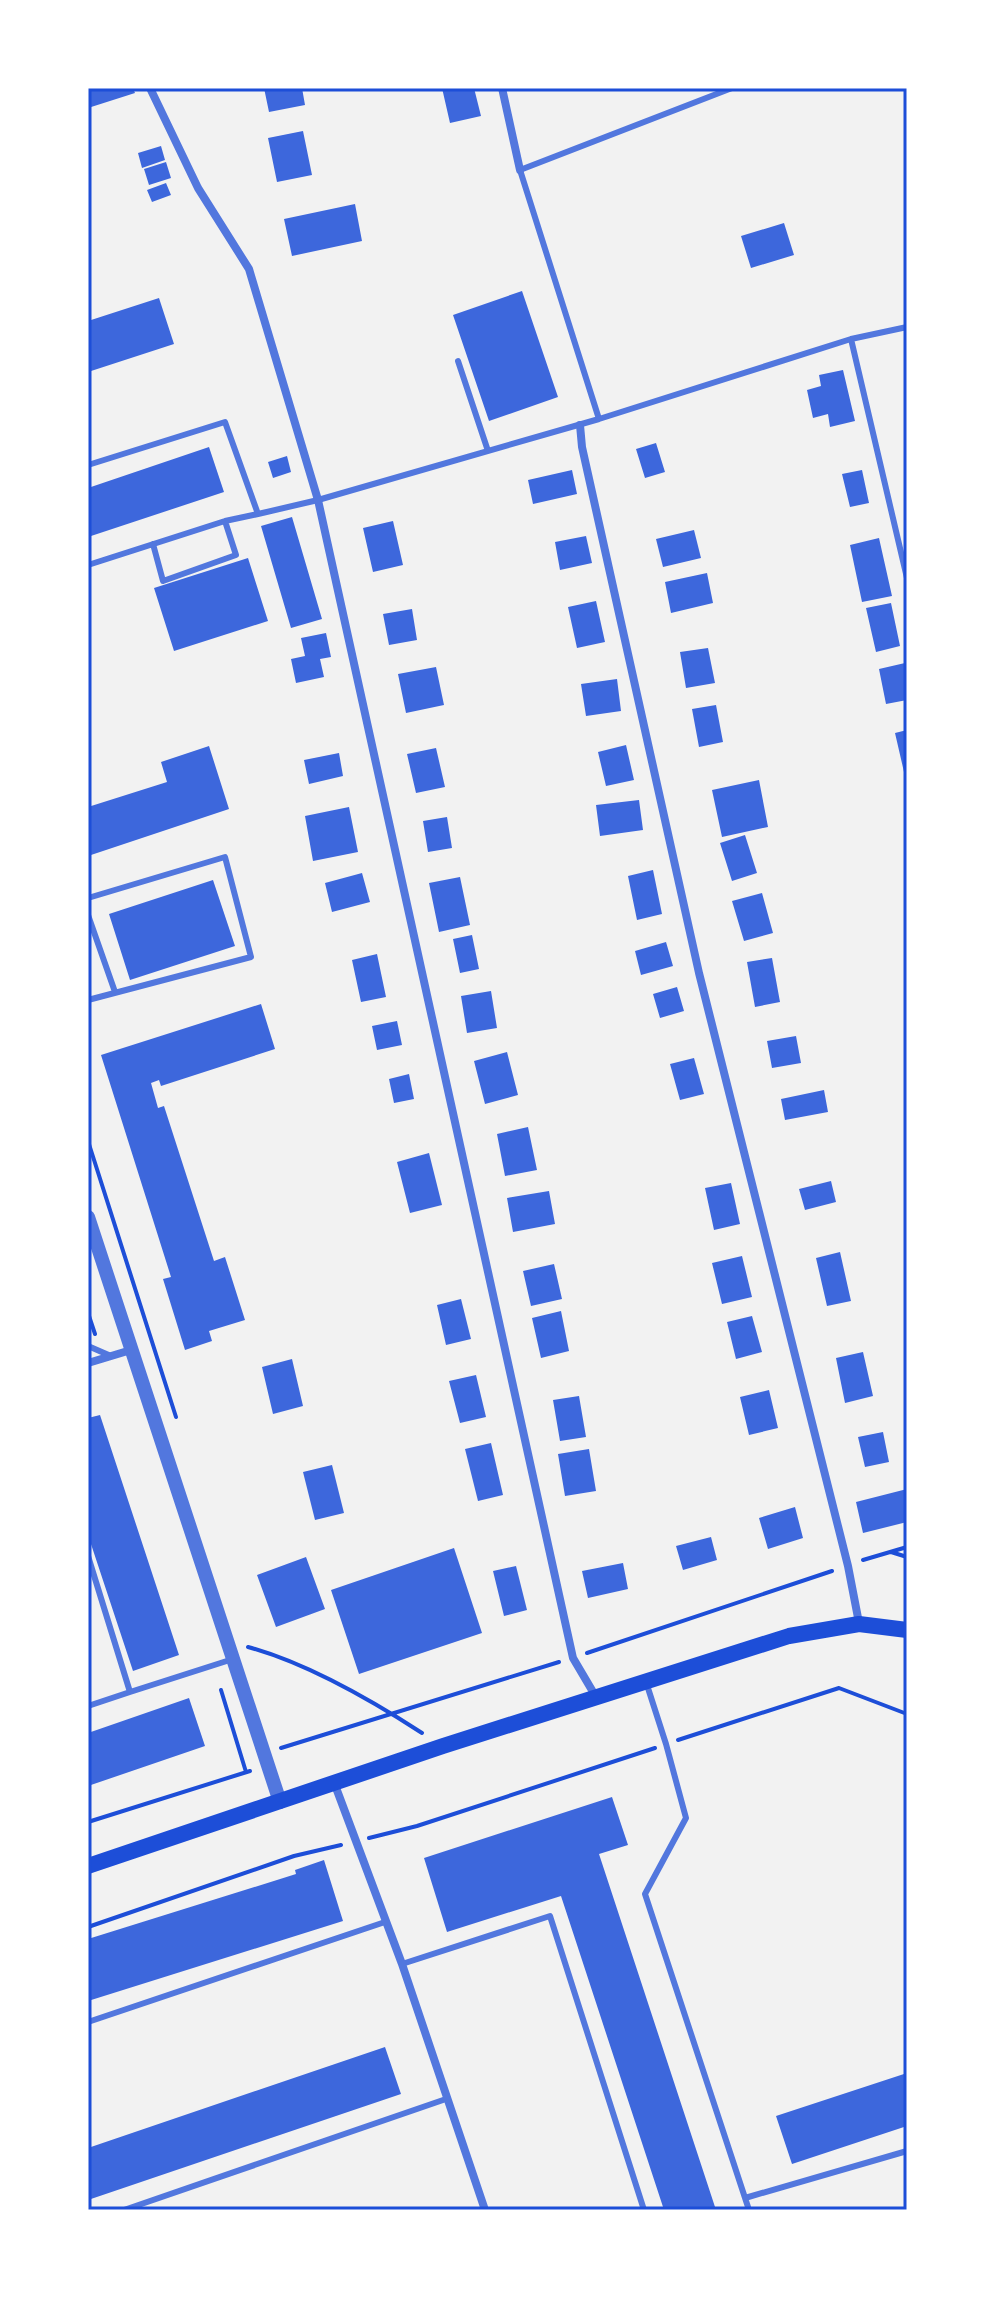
<svg xmlns="http://www.w3.org/2000/svg" width="995" height="2298" font-family="'Open Sans',sans-serif">
	<style>
		.building { fill: #3d67dc }
		.lines { fill: none; stroke-linecap: round; stroke-linejoin: round }
		.path { stroke: #1d4ed8; stroke-width: 4 }
		.service { stroke: #5277de; stroke-width: 6 }
		.minor { stroke: #5277de; stroke-width: 8 }
		.tertiary { stroke: #5277de; stroke-width: 14 }
		.secondary { stroke: #1d4ed8; stroke-width: 16 }
		.neatline { fill: none; stroke: #1d4ed8; stroke-width: 3 }
	</style>
	<rect width="100%" height="100%" fill="#f2f2f2"/>
	<path class="building" d="M88 88H133L135 93 88 108Z
		M264 88H302L305 105 269 112Z
		M442 88H474L481 116 450 123Z
		M303 131 312 175 277 182 268 138Z
		M161 146 165 160 142 168 138 153Z
		M166 162 171 178 149 185 144 169Z
		M166 183 171 195 152 202 147 190Z
		M355 204 362 241 292 256 284 219Z
		M784 223 794 255 751 268 741 236Z
		M522 291 558 397 489 421 453 315Z
		M159 298 174 344 88 372V321Z
		M843 370 855 421 830 427 828 414 813 418 807 390 821 386 819 375Z
		M656 443 665 472 645 478 636 449Z
		M209 447 224 492 88 537V488Z
		M287 456 291 472 273 478 268 462Z
		M572 470 577 494 533 504 528 480Z
		M862 470 869 503 850 507 842 474Z
		M292 517 322 619 291 628 261 526Z
		M393 521 403 565 373 572 363 528Z
		M694 530 701 558 663 567 656 539Z
		M586 536 592 563 560 570 555 542Z
		M879 538 892 596 862 602 850 545Z
		M248 558 268 621 174 651 154 588Z
		M707 573 713 603 671 613 665 582Z
		M596 601 605 642 577 648 568 607Z
		M891 603 900 646 876 652 866 608Z
		M412 609 417 640 389 645 383 614Z
		M326 633 331 657 320 659 324 677 296 683 291 659 305 656 301 638Z
		M708 648 715 683 686 688 680 652Z
		M905 663 907 700 886 704 879 669Z
		M436 667 444 705 406 713 398 674Z
		M617 679 621 711 586 716 581 684Z
		M716 705 723 742 699 747 692 709Z
		M907 730V771L904 772 895 733Z
		M626 745 634 780 606 786 598 752Z
		M209 746 229 809 88 856V807L167 782 161 762Z
		M436 748 445 787 416 793 407 754Z
		M339 753 343 776 309 784 304 760Z
		M759 780 768 827 722 837 712 790Z
		M639 800 643 830 600 836 596 805Z
		M349 807 358 852 313 861 305 816Z
		M447 817 452 848 428 852 423 821Z
		M745 835 757 873 732 881 720 843Z
		M653 870 662 914 637 920 628 876Z
		M362 873 370 902 332 912 325 883Z
		M460 877 470 925 439 932 429 883Z
		M213 880 235 946 130 980 109 914Z
		M762 893 773 933 744 941 732 901Z
		M472 935 479 969 460 973 453 939Z
		M666 942 673 966 641 975 635 951Z
		M377 954 386 997 361 1002 352 960Z
		M772 958 780 1002 755 1007 747 962Z
		M677 987 684 1011 660 1018 653 994Z
		M491 991 497 1028 467 1033 461 996Z
		M261 1004 275 1049 161 1086 159 1080 151 1083 158 1108 164 1106 214 1261 225 1257 245 1320 209 1331 212 1341 185 1350 163 1279 171 1277 101 1055Z
		M397 1021 402 1045 377 1050 372 1026Z
		M796 1036 801 1063 772 1068 767 1041Z
		M507 1052 518 1095 485 1104 474 1061Z
		M694 1058 704 1094 680 1100 670 1064Z
		M409 1074 414 1099 394 1103 389 1079Z
		M824 1090 828 1112 785 1120 781 1099Z
		M528 1127 537 1170 505 1176 497 1134Z
		M429 1153 442 1205 410 1213 397 1162Z
		M831 1181 836 1202 805 1210 799 1189Z
		M731 1183 740 1224 714 1230 705 1188Z
		M549 1191 555 1224 513 1232 507 1198Z
		M840 1252 851 1301 827 1306 816 1258Z
		M742 1256 752 1297 722 1304 712 1263Z
		M554 1264 562 1299 531 1306 523 1271Z
		M461 1299 471 1339 446 1345 437 1305Z
		M561 1311 569 1351 541 1358 532 1318Z
		M752 1316 762 1352 736 1359 727 1322Z
		M863 1352 873 1396 845 1403 836 1358Z
		M292 1359 303 1406 273 1414 262 1367Z
		M476 1375 486 1417 460 1423 449 1381Z
		M769 1390 778 1428 749 1435 740 1397Z
		M579 1396 586 1437 560 1441 553 1400Z
		M100 1415 179 1655 133 1671 88 1535V1418Z
		M883 1432 889 1462 865 1467 858 1437Z
		M491 1443 503 1495 478 1501 465 1449Z
		M589 1449 596 1491 565 1496 558 1454Z
		M332 1465 344 1513 315 1520 303 1472Z
		M907 1489V1522L863 1533 856 1502Z
		M795 1507 803 1538 768 1549 759 1518Z
		M711 1537 717 1560 683 1570 676 1546Z
		M454 1548 482 1633 359 1674 331 1590Z
		M306 1557 325 1609 276 1627 257 1575Z
		M623 1563 628 1589 588 1598 582 1571Z
		M516 1566 527 1610 504 1616 493 1571Z
		M189 1698 205 1746 88 1786V1733Z
		M612 1797 628 1845 599 1854 716 2210H664L561 1896 447 1932 424 1858Z
		M324 1860 343 1921 88 2001V1939L296 1874 295 1870Z
		M385 2047 401 2094 88 2200V2148Z
		M907 2073V2126L792 2164 776 2116Z"/>
	<g class="lines">
		<path class="path" d="M88 1141 176 1417
			M88 1313 95 1334
			M891 1552 907 1557
			M863 1560 907 1547
			M248 1647C307 1663 371 1700 422 1733
			M587 1653 832 1571
			M221 1690 246 1772
			M678 1740 839 1688 907 1714
			M281 1748 559 1662
			M88 1822 250 1771
			M369 1838 417 1826 655 1748
			M88 1927 294 1856 341 1845"/>
		<path class="service" d="M851 339 907 578
			M458 361 488 451
			M599 419 520 170 732 88
			M88 465 225 422 258 514 225 521 88 565
			M258 514 318 500 599 419 851 339 907 327
			M153 544 163 581 236 555 225 521
			M88 898 225 857 251 957 88 1000
			M88 915 115 992
			M88 1346 111 1356
			M88 1556 130 1692 88 1706
			M647 1685 666 1744 686 1818 645 1894 749 2210
			M130 1692 233 1659
			M402 1964 550 1916 644 2210
			M88 2022 385 1922
			M745 2198 907 2151
			M124 2210 446 2099"/>
		<path class="minor" d="M150 88 198 188 249 269 318 500 573 1658 596 1697
			M502 88 520 170
			M580 425 582 447 699 973 848 1566 859 1623
			M88 1363 131 1350
			M335 1785 402 1964 485 2210"/>
		<path class="tertiary" d="M88 1217 280 1802"/>
		<path class="secondary" d="M88 1866 443 1746 789 1636 859 1624 907 1630"/>
	</g>
	<rect width="995" height="2298" fill="none" stroke="#ffffff" stroke-width="180"/>
	<rect x="90" y="90" width="815" height="2118" class="neatline"/>
</svg>
